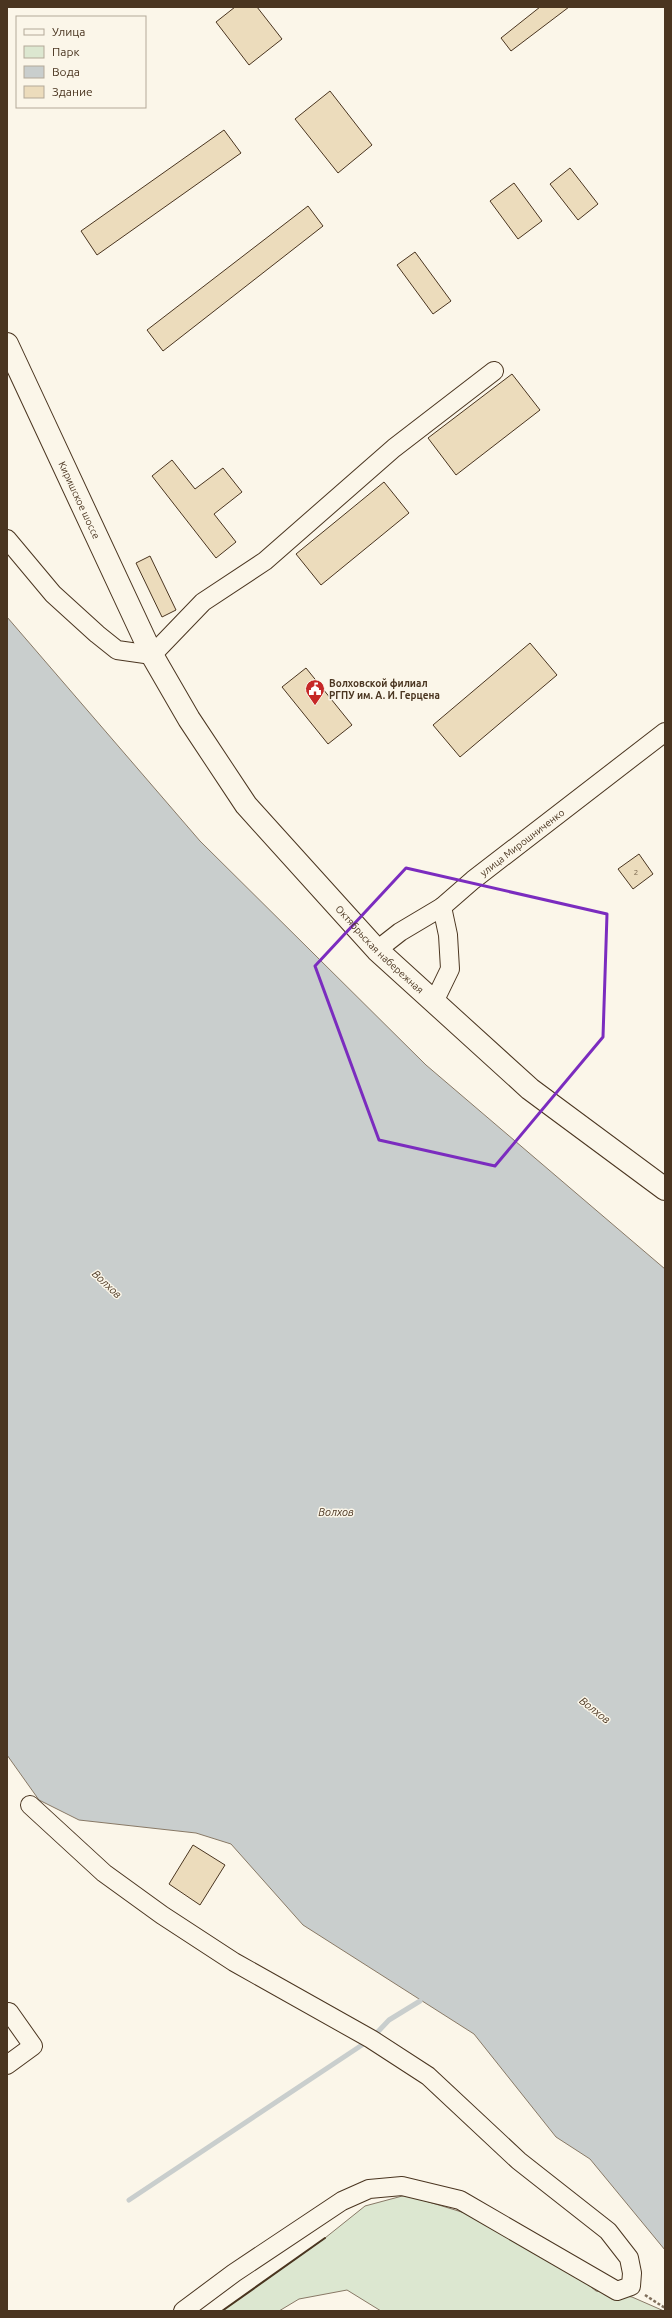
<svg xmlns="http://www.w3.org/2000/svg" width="672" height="2318" font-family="Ubuntu,sans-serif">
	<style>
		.green { fill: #dce7d0; stroke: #887966 }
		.water { fill: #c9cecd; stroke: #887966 }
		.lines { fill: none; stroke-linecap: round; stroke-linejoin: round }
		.stream { stroke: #c9cecd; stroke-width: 5 }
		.building { fill: #ecdcbc; stroke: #4a3520 }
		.minor-casing { stroke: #4a3520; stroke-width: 20 }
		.major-casing { stroke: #4a3520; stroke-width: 24 }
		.path { stroke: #7f6f5c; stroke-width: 2.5; stroke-dasharray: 3 2; stroke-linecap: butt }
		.minor { stroke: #fbf6e9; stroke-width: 18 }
		.major { stroke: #fbf6e9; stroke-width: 22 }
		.wall { stroke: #4a3520; stroke-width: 2 }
		.marked { fill: none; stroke: #7b2cbf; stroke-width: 3; stroke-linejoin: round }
		.labels { text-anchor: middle; stroke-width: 3; stroke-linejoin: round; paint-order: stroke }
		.number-label { font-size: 8px; fill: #725f47 }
		.street-label { font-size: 10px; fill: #4a3520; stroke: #fbf6e9 }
		.poi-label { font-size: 10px; font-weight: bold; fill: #4a3520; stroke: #fbf6e9; text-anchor: start }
		.water-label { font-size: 11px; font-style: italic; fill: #4a3520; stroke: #fbf6e9 }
	</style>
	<rect width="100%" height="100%" fill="#fbf6e9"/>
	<path class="green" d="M406 2195 465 2213 548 2252 596 2291 632 2297 664 2311H381L347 2290 299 2299 279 2311H222L325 2238 365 2206Z"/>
	<path class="water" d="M7 617 200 841 426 1065 665 1269V2250L590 2159 556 2137 474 2034 303 1925 231 1844 196 1833 79 1820 39 1800 7 1755Z"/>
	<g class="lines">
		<path class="stream" d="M129 2200 371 2039 389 2020 420 2001"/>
	</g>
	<path class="building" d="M235 7H257L282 39 249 65 216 22Z
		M540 7H569L511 51 501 38Z
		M330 91 372 145 338 173 295 119Z
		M224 130 241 153 97 255 81 231Z
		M570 168 598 204 578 220 550 184Z
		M514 183 542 221 518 239 490 201Z
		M308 206 323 226 163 351 147 330Z
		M415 252 451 301 433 314 397 265Z
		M512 374 540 410 456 475 428 438Z
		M172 460 195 489 223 468 242 492 214 514 236 542 216 558 152 476Z
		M384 482 409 513 321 585 296 554Z
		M150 556 176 610 162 617 136 563Z
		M530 643 557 675 460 757 433 725Z
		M306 668 352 725 328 744 282 687Z
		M639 854 653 874 633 889 618 869Z
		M193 1845 225 1865 200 1905 169 1884Z"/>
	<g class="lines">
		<g class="minor-casing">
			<g id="minor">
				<path d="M7 539 53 594 97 634 117 650 152 655 203 602 265 561 394 448 494 371"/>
				<path id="s1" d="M377 950 400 932 442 907 473 880 665 732"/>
				<path d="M434 1002 450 969 448 935 442 907"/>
				<path d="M30 1805 104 1873 162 1915 234 1962 371 2039 428 2076 519 2161 608 2231 629 2258 632 2273 631 2286 617 2291 460 2200 402 2186 369 2189 342 2201 234 2273 183 2311"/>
				<path d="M7 2065 33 2046 9 2012"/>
			</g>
		</g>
		<g class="major-casing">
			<g id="major">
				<path id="s2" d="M7 344 152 655 189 719 246 805 377 950 530 1089 665 1189"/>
			</g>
		</g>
		<path class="path" d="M645 2295 665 2308"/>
		<use href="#minor" class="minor"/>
		<use href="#major" class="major"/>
		<path class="wall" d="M222 2311 325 2238"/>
	</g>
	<path class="marked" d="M406 868 607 914 603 1037 495 1166 379 1140 315 966Z"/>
	<defs>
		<g id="civic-pin" transform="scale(1)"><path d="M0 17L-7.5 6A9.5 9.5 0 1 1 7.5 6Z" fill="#c62828" stroke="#fbf6e9"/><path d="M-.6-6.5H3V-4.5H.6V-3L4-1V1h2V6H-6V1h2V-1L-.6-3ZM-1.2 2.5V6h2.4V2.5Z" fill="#fff"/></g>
	</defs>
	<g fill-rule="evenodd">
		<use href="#civic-pin" x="315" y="689"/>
	</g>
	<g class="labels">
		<g class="number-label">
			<text x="636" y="875">2</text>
		</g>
		<g class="street-label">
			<text dy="4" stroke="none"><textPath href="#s2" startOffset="172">Киришское шоссе</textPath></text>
			<text dy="4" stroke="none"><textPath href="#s1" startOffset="181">улица Мирошниченко</textPath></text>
			<text dy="4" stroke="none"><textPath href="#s2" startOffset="717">Октябрьская набережная</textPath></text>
		</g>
		<g class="poi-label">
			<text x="329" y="687">Волховской филиал<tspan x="329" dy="12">РГПУ им. А. И. Герцена</tspan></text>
		</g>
		<g class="water-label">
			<text transform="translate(107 1284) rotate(43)" y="4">Волхов</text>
			<text x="336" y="1516">Волхов</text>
			<text transform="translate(595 1710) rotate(38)" y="4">Волхов</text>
		</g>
	</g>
	<rect width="672" height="2318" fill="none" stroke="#4a3520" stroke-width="16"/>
	<rect x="16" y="16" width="130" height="92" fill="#fbf6e9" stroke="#b4a999"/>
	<rect x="24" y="29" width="20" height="6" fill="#fbf6e9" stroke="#b4a999"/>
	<text x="52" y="36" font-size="12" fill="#4a3520">Улица</text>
	<rect x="24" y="46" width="20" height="12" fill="#dce7d0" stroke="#b4a999"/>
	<text x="52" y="56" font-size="12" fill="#4a3520">Парк</text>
	<rect x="24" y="66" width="20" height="12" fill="#c9cecd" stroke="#b4a999"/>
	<text x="52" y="76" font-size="12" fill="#4a3520">Вода</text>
	<rect x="24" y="86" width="20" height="12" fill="#ecdcbc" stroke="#b4a999"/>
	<text x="52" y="96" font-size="12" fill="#4a3520">Здание</text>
</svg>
